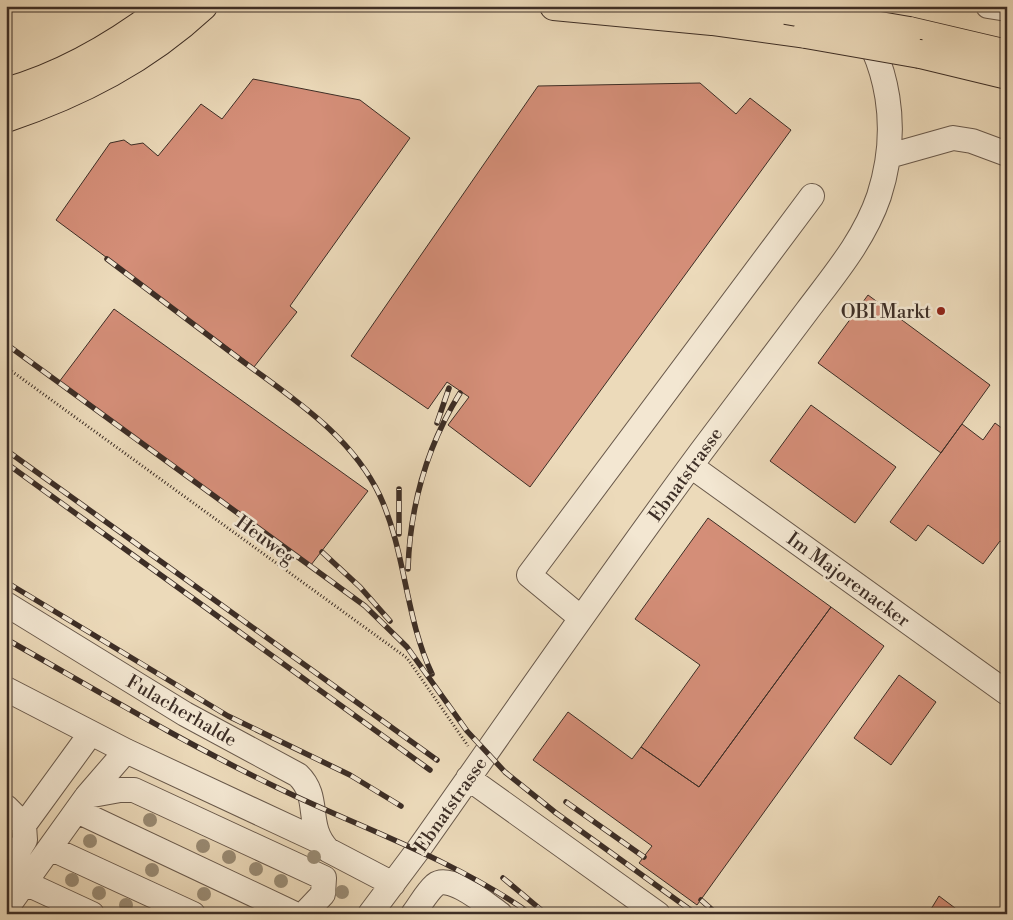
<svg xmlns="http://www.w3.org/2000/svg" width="1013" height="920" font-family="'Libre Bodoni',serif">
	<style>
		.building { fill: #d48e78; stroke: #3d2e26 }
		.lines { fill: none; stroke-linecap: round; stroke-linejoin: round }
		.minor-casing { stroke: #69594b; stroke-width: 26 }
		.highway-casing { stroke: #3d2e26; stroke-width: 30 }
		.path { stroke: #3d2e26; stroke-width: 3; stroke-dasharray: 1 2.5; stroke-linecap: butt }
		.minor { stroke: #f3e7d2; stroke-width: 24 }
		.highway { stroke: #ecdaba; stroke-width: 28 }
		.rail-casing { stroke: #3d2e26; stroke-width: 5.5 }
		.rail { stroke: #f3e7d2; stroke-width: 4; stroke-dasharray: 11; stroke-linecap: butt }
		.highway-bridge-casing { stroke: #3d2e26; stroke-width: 30; stroke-linecap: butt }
		.highway-bridge { stroke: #ecdaba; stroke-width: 28 }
		.tree { fill: #998b74 }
		.poi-dot { fill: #8f2418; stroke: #f3e7d2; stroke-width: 2 }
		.labels { text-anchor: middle; stroke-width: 5; stroke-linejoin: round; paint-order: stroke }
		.poi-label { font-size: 19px; fill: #3d2e26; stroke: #f3e7d2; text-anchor: end }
		.street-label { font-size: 19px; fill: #3d2e26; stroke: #f3e7d2 }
	</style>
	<rect width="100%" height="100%" fill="#ecdaba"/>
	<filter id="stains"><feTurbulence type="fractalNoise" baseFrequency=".004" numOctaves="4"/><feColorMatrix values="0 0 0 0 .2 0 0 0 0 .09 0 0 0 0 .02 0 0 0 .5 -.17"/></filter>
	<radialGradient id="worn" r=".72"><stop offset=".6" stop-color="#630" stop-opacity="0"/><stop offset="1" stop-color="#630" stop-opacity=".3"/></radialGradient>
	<path class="building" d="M253 79 360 100 410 138 290 306 297 312 254 367 56 220 110 143 124 140 131 145 143 143 158 156 201 104 222 119Z
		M700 83 736 114 750 98 791 130 530 487 448 425 469 397 447 382 428 409 351 356 538 86Z
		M868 295 990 385 941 453 818 363Z
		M114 309 368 491 311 565 59 382Z
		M811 405 896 467 855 523 770 461Z
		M995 423 1007 432V546L1000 541 983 564 928 525 916 541 890 522 962 424 983 440Z
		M708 518 831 607 699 787 641 747 700 665 635 619Z
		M831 607 884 646 697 905 639 863 652 846 533 760 568 712 632 759 641 747 699 787Z
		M899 675 936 702 891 765 854 738Z
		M939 896 963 914H928Z"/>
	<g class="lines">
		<g class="minor-casing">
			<path id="minor" d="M988 6 1007 9
				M889 156 953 138 972 141 1007 154
				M691 466 1007 693
				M6 604 185 714 298 775C322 798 304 825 328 850L393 884
				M581 618 529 575 812 196
				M6 689 126 751 319 841
				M468 778 658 914
				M87 796 120 790H134L324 878 323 894 304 914
				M6 807 24 825 25 840 6 871
				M77 811 295 914
				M24 825 91 733
				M50 848 193 914
				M25 883 92 914
				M6 909 87 796 126 751
				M370 914 418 850C512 717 604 583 701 452 736 405 772 358 807 311 834 275 864 240 879 196 900 131 891 61 847 6
				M413 914C420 905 426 893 435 885 450 873 487 905 500 914"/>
		</g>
		<g class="highway-casing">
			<path id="highway" d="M554 6 712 21 806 34
				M751 6 786 10
				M909 31 1007 54
				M920 54 1007 75
				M6 92C66 75 118 44 167 6
				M6 118C80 93 146 59 203 6"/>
		</g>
		<path class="path" d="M6 367 407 658 468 746"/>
		<use href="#minor" class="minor"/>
		<use href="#highway" class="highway"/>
		<g class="rail-casing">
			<path id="rail" d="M107 259C152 293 196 326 241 360 293 399 351 435 380 496 406 553 405 617 432 674
				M6 344 365 606 407 647 467 731 505 772 556 813 696 914
				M437 423 449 388
				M6 450 437 760
				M6 463 430 770
				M399 534V489
				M322 552 360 587 390 621
				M408 569C410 507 427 446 460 393
				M6 582 228 716 350 775 401 806
				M6 639C96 690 184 743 278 788 363 829 453 859 531 914
				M566 802 644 857
				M503 878 546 914
				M701 900 717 914"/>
		</g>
		<use href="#rail" class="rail"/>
		<g class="highway-bridge-casing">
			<path id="highway-bridge" d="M786 10 909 31
				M806 34 920 54"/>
		</g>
		<use href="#highway-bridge" class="highway-bridge"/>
	</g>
	<g class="tree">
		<circle cx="150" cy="820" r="7"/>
		<circle cx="90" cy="841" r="7"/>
		<circle cx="203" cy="846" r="7"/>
		<circle cx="229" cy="857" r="7"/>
		<circle cx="314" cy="857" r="7"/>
		<circle cx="256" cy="869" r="7"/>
		<circle cx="152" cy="870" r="7"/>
		<circle cx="72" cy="880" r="7"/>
		<circle cx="281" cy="881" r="7"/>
		<circle cx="342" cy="892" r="7"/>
		<circle cx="99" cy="893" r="7"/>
		<circle cx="204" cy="894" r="7"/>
		<circle cx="126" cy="905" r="7"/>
	</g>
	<circle class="poi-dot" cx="941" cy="311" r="5"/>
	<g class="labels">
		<g class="poi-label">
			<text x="931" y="318">OBI Markt</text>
		</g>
		<g class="street-label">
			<text transform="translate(685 474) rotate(-54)" y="7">Ebnatstrasse</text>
			<text transform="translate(266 539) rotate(36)" y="7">Heuweg</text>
			<text transform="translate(849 579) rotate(36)" y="7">Im Majorenacker</text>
			<text transform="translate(182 710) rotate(30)" y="7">Fulacherhalde</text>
			<text transform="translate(450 804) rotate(-55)" y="7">Ebnatstrasse</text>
		</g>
	</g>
	<rect width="1013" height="920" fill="none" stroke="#ecdaba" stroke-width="25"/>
	<rect x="8" y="8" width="998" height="905" fill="none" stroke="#3d2e26" stroke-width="2.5"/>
	<rect x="12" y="12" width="988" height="895" fill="none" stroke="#3d2e26"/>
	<rect width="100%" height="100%" filter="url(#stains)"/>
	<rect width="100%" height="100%" fill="url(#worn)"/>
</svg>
